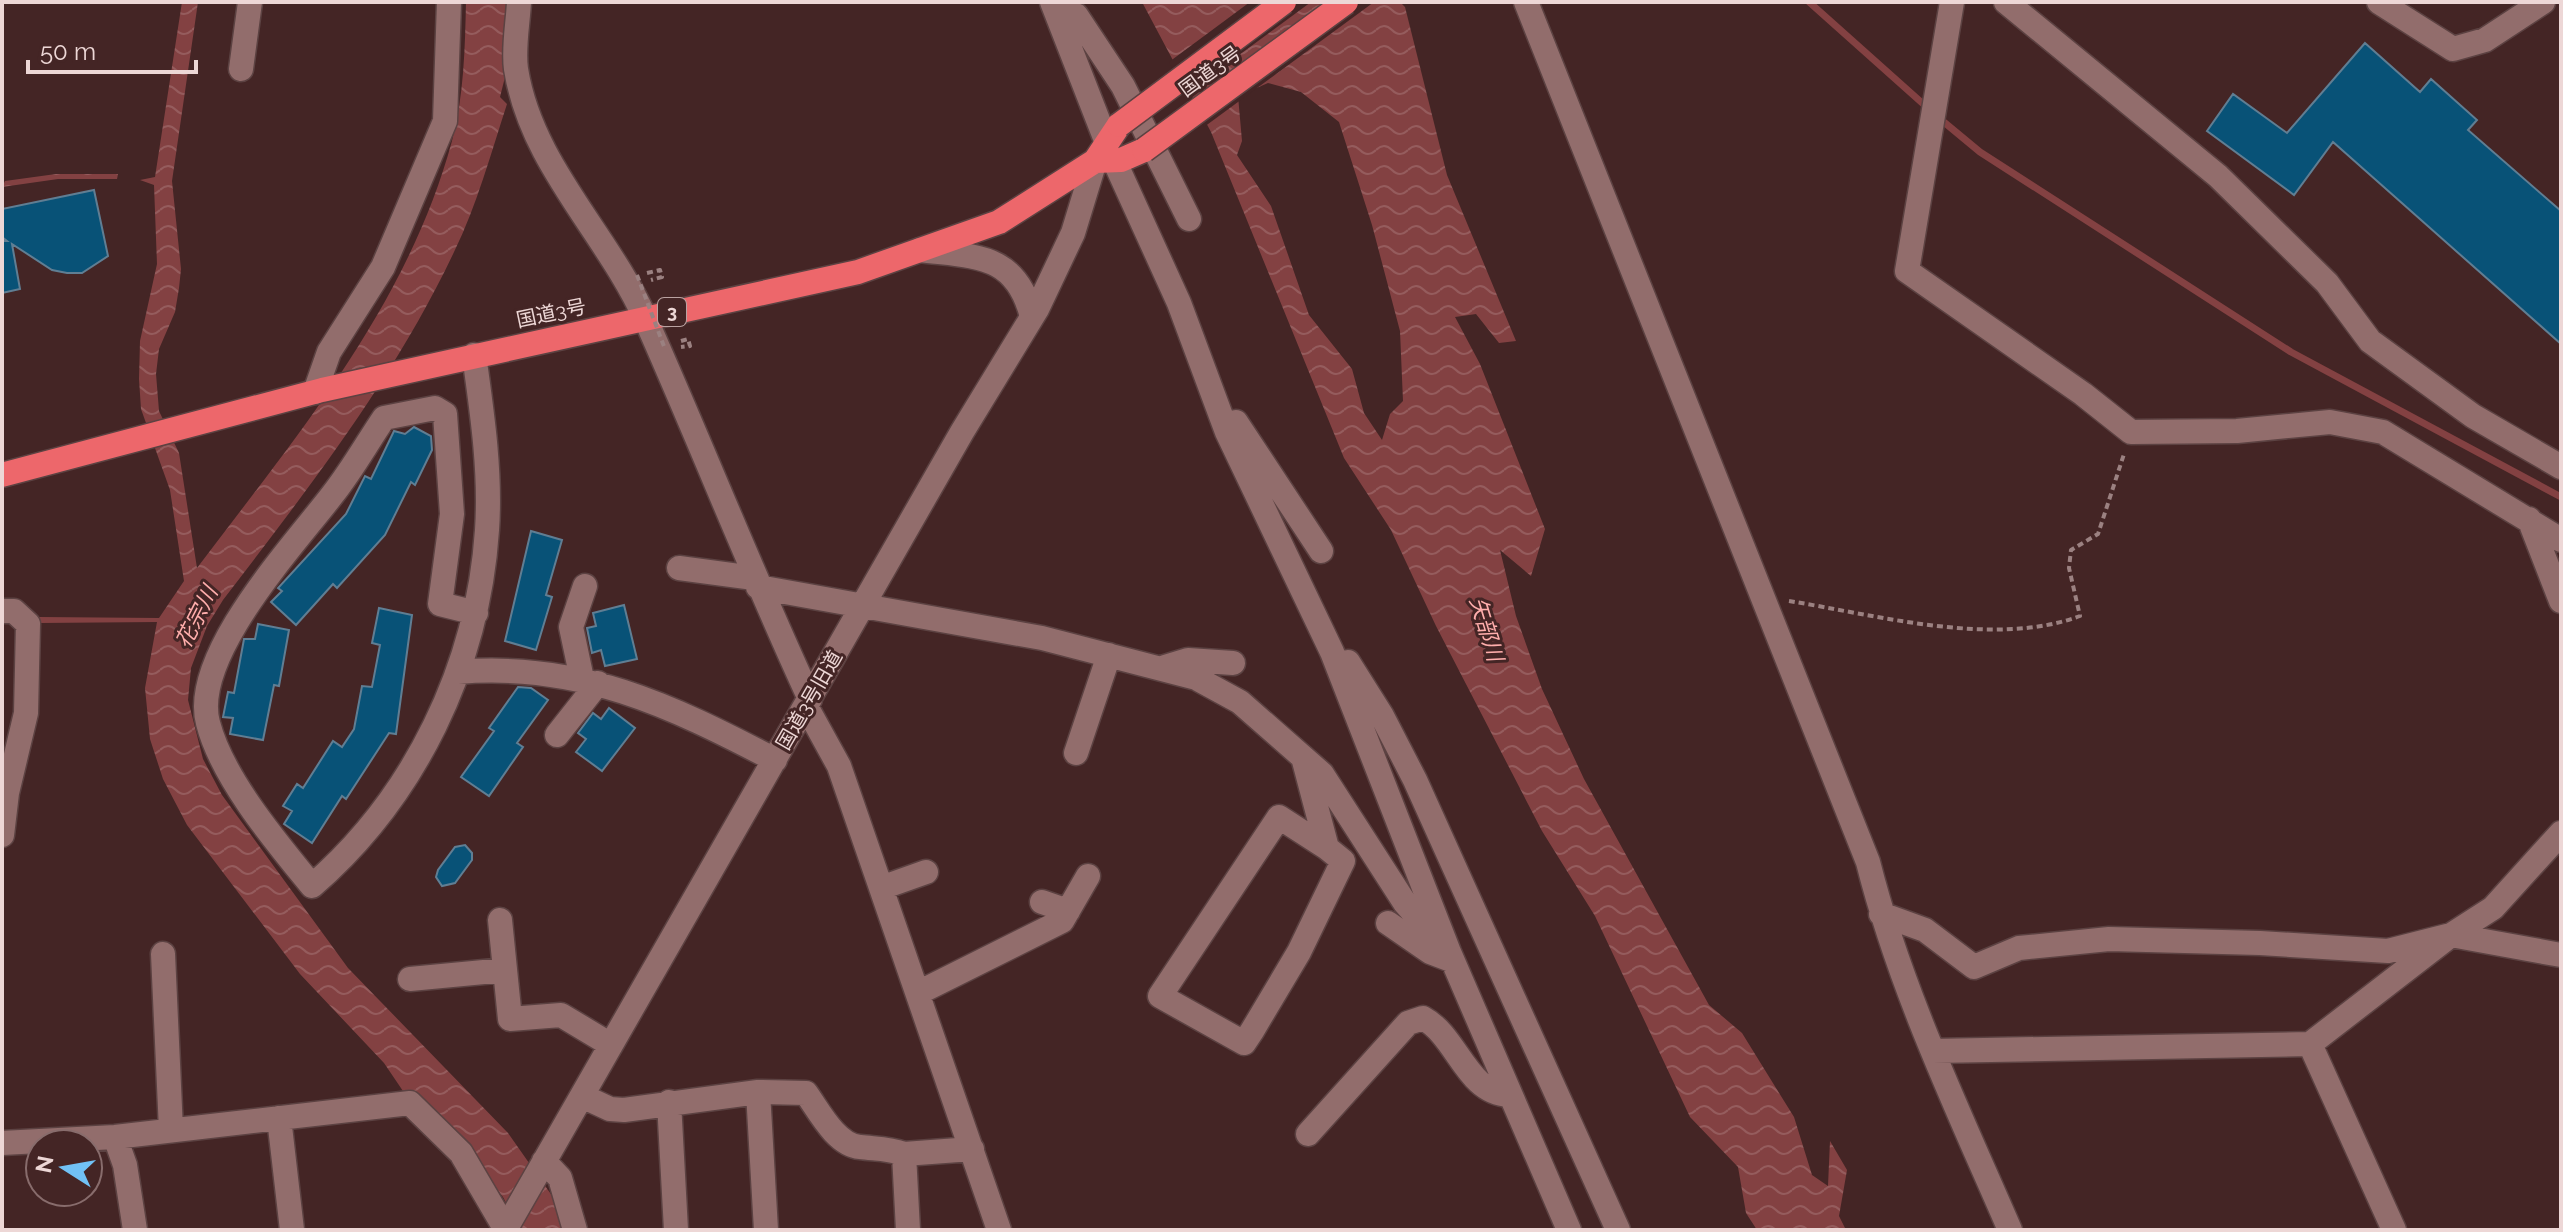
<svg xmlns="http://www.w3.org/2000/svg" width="2563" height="1232" font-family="Raleway,'Noto Sans JP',sans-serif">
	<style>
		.water { fill: url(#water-waves); fill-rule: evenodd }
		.pier { fill: #442525 }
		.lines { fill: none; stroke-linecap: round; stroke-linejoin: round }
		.stream { stroke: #834142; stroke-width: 7 }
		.building { fill: #085277; stroke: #607e93; stroke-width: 2 }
		.minor-casing { stroke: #5c4242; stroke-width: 27 }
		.highway-casing { stroke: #5c4242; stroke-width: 27 }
		.path { stroke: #9b8181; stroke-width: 4; stroke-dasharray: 6 4; stroke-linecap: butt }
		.minor { stroke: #926d6c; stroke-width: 24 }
		.highway { stroke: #ed676b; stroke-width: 24 }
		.highway-bridge-casing { stroke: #5c4242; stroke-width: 27; stroke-linecap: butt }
		.path-bridge { stroke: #9b8181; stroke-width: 4; stroke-dasharray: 6 4; stroke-linecap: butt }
		.highway-bridge { stroke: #ed676b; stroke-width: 24 }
		.labels { text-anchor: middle; stroke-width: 6; stroke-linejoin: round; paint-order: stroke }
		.shield { fill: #442525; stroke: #baa2a1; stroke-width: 2 }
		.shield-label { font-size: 18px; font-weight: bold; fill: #edd7d6 }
		.street-label { font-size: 20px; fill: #edd7d6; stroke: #442525 }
		.water-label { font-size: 22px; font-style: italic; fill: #ffaeac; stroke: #442525 }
	</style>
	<defs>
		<pattern id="water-waves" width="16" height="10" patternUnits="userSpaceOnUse" patternTransform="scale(2)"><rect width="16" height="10" fill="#834142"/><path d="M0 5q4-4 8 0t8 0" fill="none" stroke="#955c5d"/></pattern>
	</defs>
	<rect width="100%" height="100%" fill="#442525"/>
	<path class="water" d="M182 2H198L172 181 181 269 179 288 175 312 159 349 156 374 159 411 179 453 197 568C298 434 407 306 452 141 464 96 465 48 466 2H509L506 73 500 97 507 104C491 153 477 205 454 252 394 379 308 489 223 600L207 626 191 668 188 700 203 759 222 795 348 968 508 1133 555 1200 562 1230H520L503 1197 467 1153 405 1094 384 1063 300 974 187 825 163 779 150 739 145 688 157 622 38 623V617L159 618 184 581 170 490 141 409 139 379 140 341 157 264 154 185 140 180 155 177Z
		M1142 2H1400L1405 7 1447 175 1516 341 1499 343 1476 314 1455 317 1480 364 1545 529 1531 576 1500 550 1516 616 1542 689 1584 779 1709 1005 1742 1033 1794 1117 1812 1175 1828 1186 1830 1141 1847 1170 1839 1216 1846 1230H1757L1746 1213 1738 1167 1690 1117 1595 916 1542 831 1436 626 1391 530 1344 458 1211 132ZM1268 83 1301 92 1339 122 1372 225 1400 331 1403 401 1390 414 1382 440 1364 413 1352 369 1309 315 1271 206 1237 155 1242 141 1238 96Z
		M56 174H118L117 179H58L2 187 5 181Z"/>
	<path class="pier" d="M1250 2H1311L1186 94 1169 62Z
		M1332 2H1374L1204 127 1192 104Z"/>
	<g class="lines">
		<path class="stream" d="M1809 2 1930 110
			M1939 118 1980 152 2291 352 2561 497"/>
	</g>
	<path class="building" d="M2365 43 2420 92 2431 79 2477 120 2468 130 2561 211V344L2333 142 2294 195 2207 131 2233 94 2287 133Z
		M94 190 108 256 82 273H67L52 270 12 244 20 289 2 293V241H7L2 237V209Z
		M414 427 431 436 432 450 415 485 411 482 385 535 337 588 333 584 296 625 271 602 282 591 278 588 346 514 365 476 371 479 394 431 405 434Z
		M531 531 562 540 546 595 552 597 536 650 505 641Z
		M624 605 637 659 605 666 601 650 592 653 587 628 596 626 593 613Z
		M379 608 412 615 396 734 389 733 346 799 342 796 312 843 284 824 292 811 283 806 297 784 303 788 333 741 342 747 354 729 362 686 372 687 380 645 372 643Z
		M258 624 289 630 279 686 274 685 263 740 230 734 233 718 223 717 228 692 234 693 244 639H255Z
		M518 687 531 688 548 700 517 743 523 747 489 796 461 777 494 731 489 728Z
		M609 708 635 728 602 771 576 752 586 739 578 733 593 713 601 719Z
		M465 845 472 853V860L455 883 442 886 436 877 438 870 455 847Z"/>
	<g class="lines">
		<g class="minor-casing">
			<path id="minor" d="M519 2C518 23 513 48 516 69 531 165 608 234 646 320 702 446 752 574 810 699
				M1052 2 1107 143
				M1526 2 1868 862C1900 989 1958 1110 2010 1230
				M1952 2 1907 271 2083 394 2131 432 2237 431 2330 422 2383 432 2561 540
				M2006 2 2218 176 2327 283 2370 341 2473 416 2561 467
				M2379 2 2453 49 2485 40 2543 2
				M1057 10 1076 15 1123 86 1189 219
				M241 69 250 2
				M1114 160 1179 303 1227 432 1332 652 1449 952 1569 1230
				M920 250C976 257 1016 253 1032 317
				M474 355C482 412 491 472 487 530 478 666 415 797 312 886 276 842 222 778 208 723 190 656 295 544 333 494 352 470 367 443 384 418L435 408 445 414 452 514 440 604 476 613
				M315 392 329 352 383 267 445 121 449 2
				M1236 422 1321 551
				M2529 519 2561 601
				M679 568 754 578
				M758 587 1042 638 1196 678 1240 702 1322 774 1405 903 1436 938
				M2 611H14L28 624 26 713 7 793 2 835
				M1348 662 1382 716 1415 780 1618 1230
				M1165 667 1188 660 1233 663
				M458 672C580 662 670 705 775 760
				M582 679 571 627 585 586
				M806 706 839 766 999 1230
				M557 735 598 683
				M1076 753 1109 655
				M1304 761 1327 848 1343 861 1299 952 1252 1031 1244 1043 1160 996 1279 817 1327 848
				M881 888 926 872
				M1042 902 1068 911
				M1881 914 1925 930 1974 967 2019 948 2109 939 2260 943 2388 951 2451 935 2561 955
				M500 920 510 1019 561 1015 611 1045
				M1388 923 1430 952 1451 960
				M163 954 171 1130
				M410 979 505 970
				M918 993 1062 921 1088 876
				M2310 1044 2394 1230
				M1933 1051 2310 1044 2451 935 2493 908 2561 833
				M758 1092 766 1230
				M582 1096 610 1109 624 1110 758 1092 806 1093C819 1111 836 1145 860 1147 876 1149 888 1148 904 1154
				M669 1102 676 1230
				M279 1118 292 1230
				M1308 1134 1408 1023 1423 1018C1458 1037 1466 1093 1509 1095
				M115 1137 125 1165 135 1230
				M2 1143 115 1137 410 1103 461 1153 506 1230
				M544 1161 560 1178 575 1230
				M505 1230 962 432 1037 309 1073 233 1095 161
				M908 1230 904 1154 972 1149"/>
		</g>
		<g class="highway-casing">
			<path id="highway" d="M1095 161 1121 160 1144 150
				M2 475 322 390 858 272 999 222 1095 161 1119 125"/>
		</g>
		<path class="path" d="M647 273 660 270 662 277 651 280
			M681 341 688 339 690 346 681 347
			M1789 601C1877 615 1994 648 2080 616L2069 568 2071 550 2098 534 2124 454"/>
		<use href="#minor" class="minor"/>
		<use href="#highway" class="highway"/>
		<g class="highway-bridge-casing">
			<path id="highway-bridge" d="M1119 125 1284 2
				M1144 150 1346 2"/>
		</g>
		<path class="path-bridge" d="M637 275 665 349"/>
		<use href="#highway-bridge" class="highway-bridge"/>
	</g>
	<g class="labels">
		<rect class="shield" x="658" y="298" width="28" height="28" rx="6"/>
		<g class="shield-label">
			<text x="672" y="318">3</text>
		</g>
		<g class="street-label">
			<text transform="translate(1210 71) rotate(-36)" y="7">国道3号</text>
			<text transform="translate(551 313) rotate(-12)" y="7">国道3号</text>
			<text transform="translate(809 700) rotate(-60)" y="7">国道3号旧道</text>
		</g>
		<g class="water-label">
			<text transform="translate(196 617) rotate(-63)" y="8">花宗川</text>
			<text transform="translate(1487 629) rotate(73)" y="8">矢部川</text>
		</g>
	</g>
	<rect width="2563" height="1232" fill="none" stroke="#edd7d6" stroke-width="8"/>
	<g transform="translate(64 1168) rotate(281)"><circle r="38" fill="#442525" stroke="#886c6c" stroke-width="2"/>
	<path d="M0-6L14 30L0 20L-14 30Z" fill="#71c1f5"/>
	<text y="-12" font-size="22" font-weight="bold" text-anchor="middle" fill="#edd7d6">N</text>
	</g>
	<path d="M28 60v12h168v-12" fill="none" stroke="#edd7d6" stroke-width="4"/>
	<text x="40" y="60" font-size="24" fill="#edd7d6" stroke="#442525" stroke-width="6" paint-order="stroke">50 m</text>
</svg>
